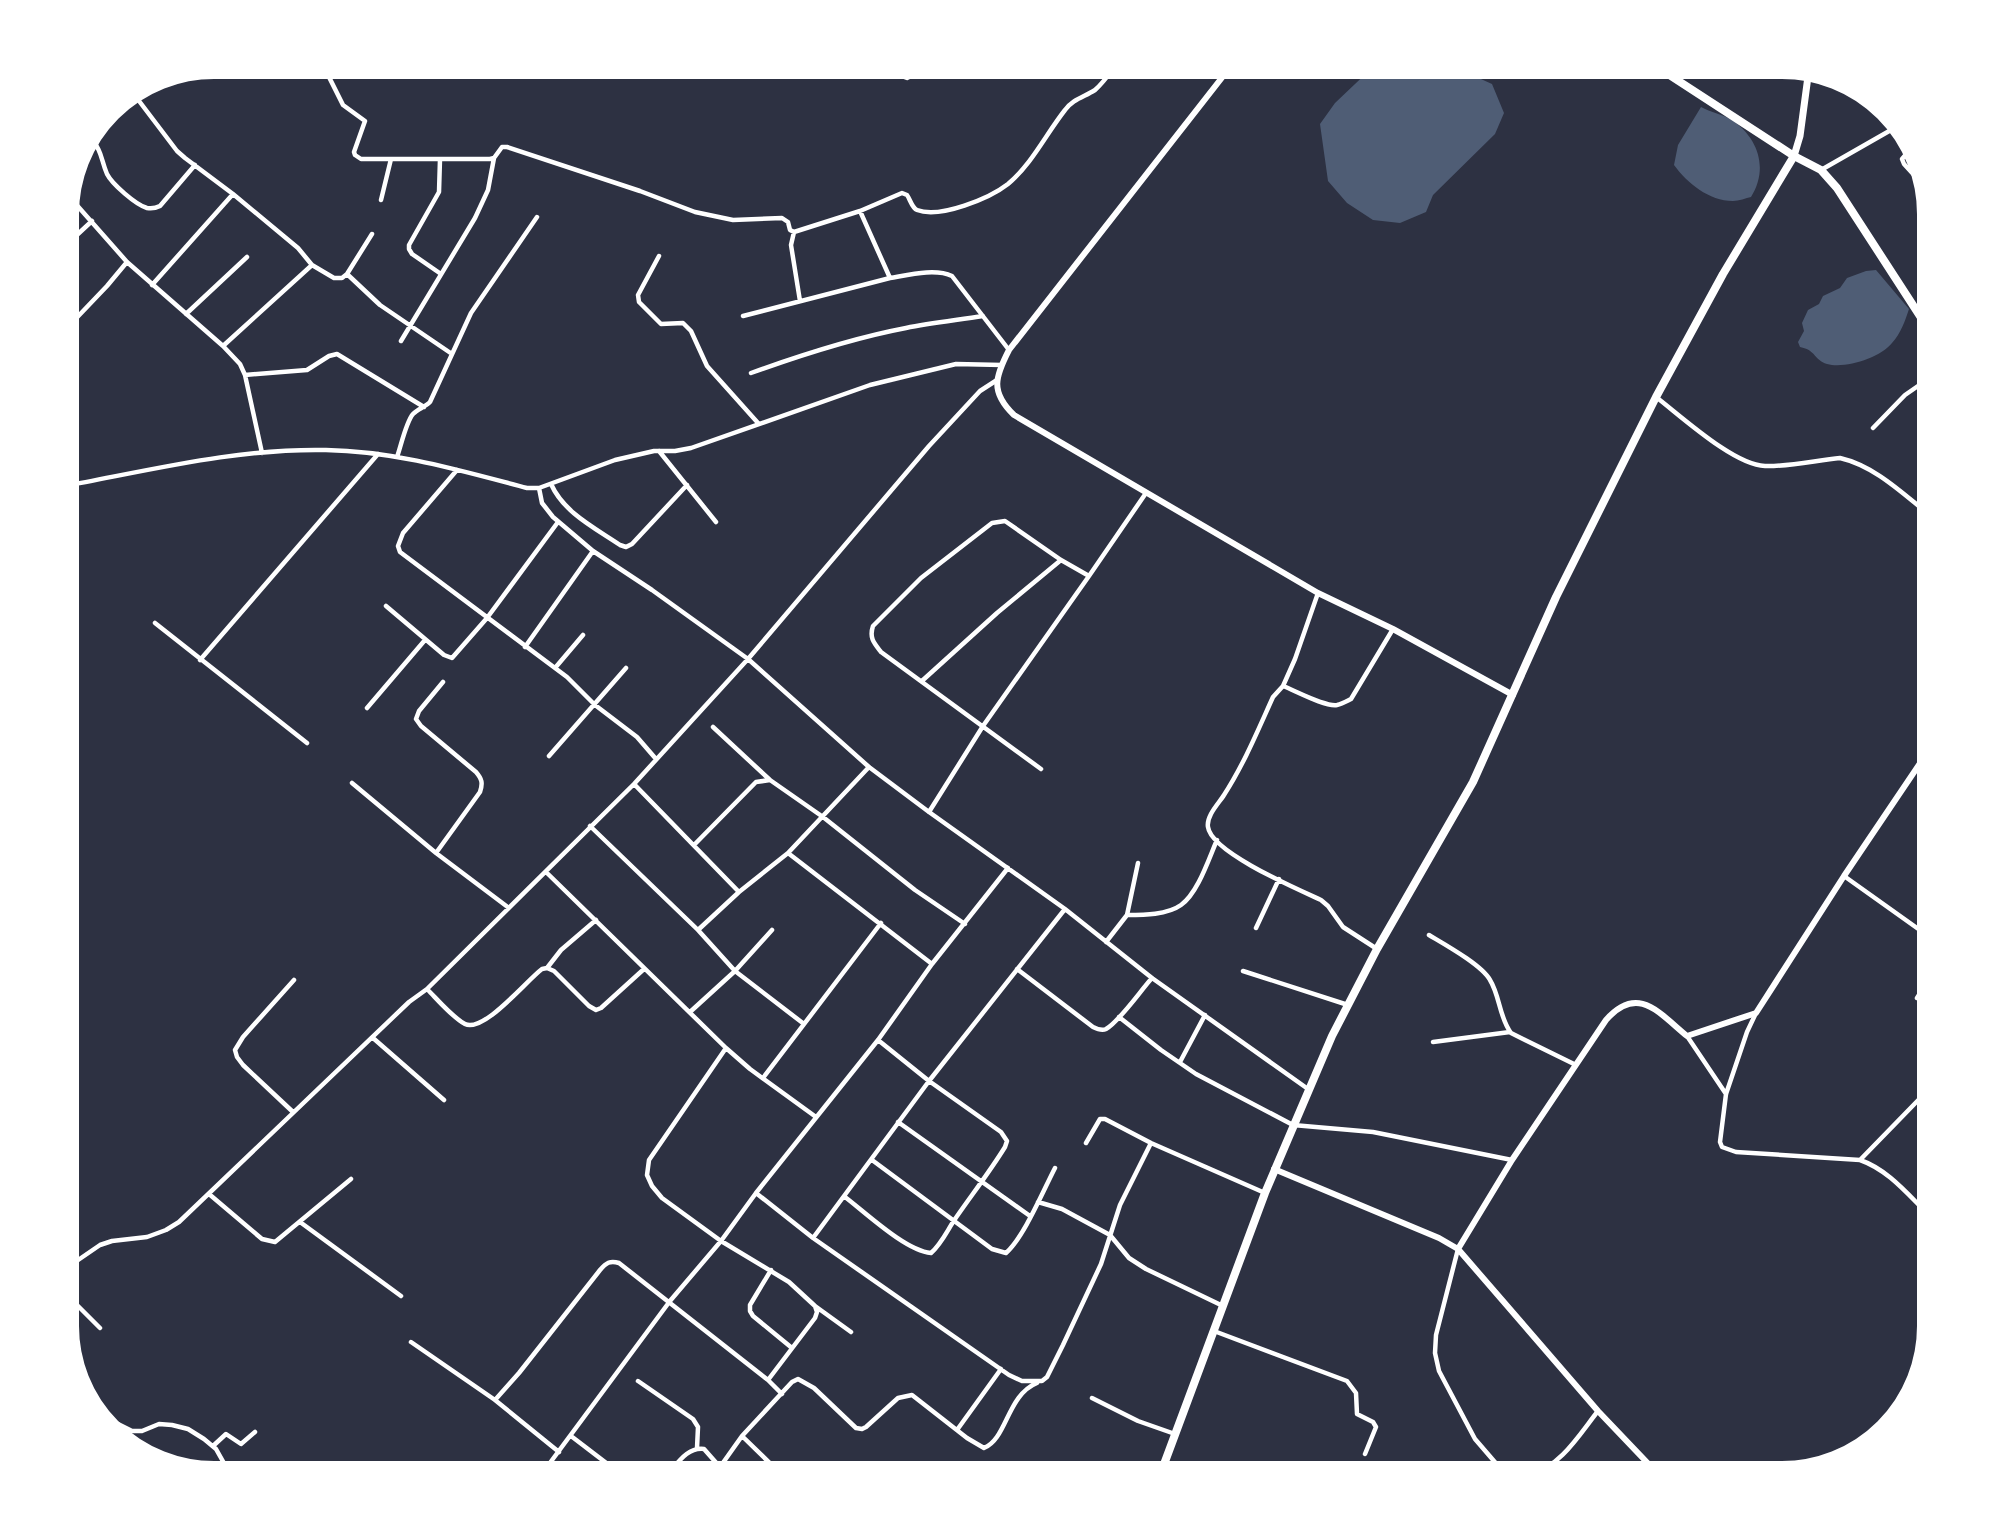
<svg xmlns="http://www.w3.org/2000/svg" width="1996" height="1540" font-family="Rubik,sans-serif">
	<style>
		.water { fill: #4f5d75 }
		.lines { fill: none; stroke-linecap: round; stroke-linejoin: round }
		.minor { stroke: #fff; stroke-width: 4.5 }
		.tertiary { stroke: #fff; stroke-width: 6 }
		.secondary { stroke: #fff; stroke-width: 7 }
		.primary { stroke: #fff; stroke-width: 8 }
		.trunk { stroke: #fff; stroke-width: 8 }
		.rim { fill: none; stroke: #fff; stroke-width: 8 }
	</style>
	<rect width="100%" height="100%" fill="#2d3142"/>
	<path class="water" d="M1375 65H1462L1472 75 1492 84 1504 113 1495 134 1433 195 1426 212 1400 223 1373 220 1347 203 1328 181 1320 124 1335 103Z
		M1701 107C1710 112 1724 115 1732 120 1758 138 1769 168 1751 197 1746 198 1739 201 1733 201 1709 201 1687 183 1674 165L1678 145Z
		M1876 270 1909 309C1905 321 1901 333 1892 343 1880 358 1845 369 1827 364 1814 360 1816 350 1800 347L1798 342 1804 331 1802 323 1808 310 1819 304 1823 296 1840 288 1847 278 1866 271Z"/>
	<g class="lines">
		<path class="minor" d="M323 65 343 105 365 121 354 152 355 155 361 159H490L494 158 502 147H507L640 191 695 212 733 220 782 218 788 222 790 230 794 232 860 211 902 193 907 195C910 199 912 208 917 210 940 219 990 198 1008 184 1032 164 1046 134 1065 110 1073 99 1084 97 1095 90 1103 83 1110 73 1116 65
			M884 65 899 75 907 78 913 75 921 65
			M1212 65 1224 75
			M1022 70 1026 65
			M133 93 177 151 185 158 233 194 298 248 312 265 334 278H342L347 274 372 234
			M89 136C103 152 100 157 107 174 112 184 136 205 147 208 152 209 156 208 160 206L195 165
			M1914 145 1902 159 1904 164 1925 187
			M440 159 439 192 409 245V249L412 254 441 274
			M1821 170 1891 130 1897 125
			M67 194 127 262 223 346 240 364 245 375 262 453
			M381 200 391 159
			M860 211 890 278C908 275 935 268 952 276L1009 350
			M794 232 791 245 800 301
			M65 246 92 221
			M659 256 638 295 639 302 661 324 683 323 691 331 707 366 758 423
			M347 274 380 305 452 354
			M152 285 233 194
			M186 314 247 257
			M743 316 890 278
			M65 330 107 286 127 262
			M401 341 475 218 488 190 494 158
			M223 346 312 265
			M751 373C801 355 853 338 906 328 931 323 958 320 983 316
			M245 375 307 370 329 356 337 354 424 407
			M1656 397C1682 417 1734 465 1765 466 1787 467 1818 460 1840 458 1875 466 1903 494 1931 516
			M1873 428 1905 395 1931 377
			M659 451 716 522
			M397 457C401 446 406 422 413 414 418 409 425 407 430 402L471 313 537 217
			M457 470 403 533 398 546 400 552 567 677 595 705 637 737 656 759
			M551 484C564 513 595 528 620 545L626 547 632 544 687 485
			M65 486C151 470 239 448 326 450 395 451 462 471 527 488H539L615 460 654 451H675L691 448 870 385 956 364 1002 365
			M539 488 542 503 553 517 593 551 652 590 748 659 869 767 929 812 1065 909 1152 978 1308 1089
			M65 581 67 583
			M1318 593 1295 659 1283 686 1273 697C1258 730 1244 764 1224 795 1219 803 1206 816 1208 827 1211 852 1297 889 1321 900L1328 906 1343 927 1377 949
			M386 606 444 655 452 658 487 618 558 522
			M155 623 307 743
			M525 647 593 551
			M200 660 378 454
			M555 668 583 635
			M923 680 997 613 1061 560
			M1283 686C1296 691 1325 707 1337 705 1342 704 1347 701 1351 699L1393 629
			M367 708 425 640
			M713 727 770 780 823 817 915 890 965 924
			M549 756 626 668
			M1041 769 881 652C874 643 869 638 873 626L921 578 992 523 1005 521 1061 560 1089 576
			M352 783 436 853 509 908
			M634 784 739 892
			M929 812 983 726 1089 576 1146 493
			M590 826 698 930 735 971 804 1024
			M694 845 756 782 770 780
			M436 853 480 792C483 783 482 779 476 772L421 726 416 719 419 711 443 682
			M788 853 932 964
			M546 872 726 1048 750 1069 816 1117
			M1844 876 1931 938
			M1127 915 1138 863
			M1256 928 1279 879
			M698 930 739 892 788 853 869 767
			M1429 935C1444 944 1482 965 1490 980 1500 996 1499 1017 1511 1033L1576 1065
			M1106 942 1127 915C1144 915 1167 915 1181 905 1198 893 1209 858 1217 840
			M547 968 561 950 596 920
			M1017 969 1093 1027C1097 1029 1102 1031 1106 1029 1119 1022 1141 990 1152 978
			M1243 971 1348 1005
			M427 989C437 999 453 1018 465 1024 484 1033 526 981 542 969L547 968 554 971 589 1006 596 1010 601 1008 644 969
			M1917 998 1931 976
			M690 1012 735 971 772 930
			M1756 1013 1747 1032 1726 1094 1720 1142 1722 1147 1736 1152 1860 1160C1889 1170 1909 1196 1931 1217
			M1119 1017 1161 1050 1196 1074 1293 1125 1373 1132 1512 1160
			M1687 1036 1726 1094
			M373 1038 444 1100
			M1433 1042 1510 1032
			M726 1048 649 1160 647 1175 652 1186 662 1198 721 1241 789 1282 815 1306 817 1312 815 1318 768 1380
			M1180 1062 1205 1015
			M763 1078 881 923
			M293 1112 243 1065 237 1057 235 1050 243 1037 294 980
			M898 1122 1030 1216
			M1086 1143 1100 1119H1105L1151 1143 1265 1193
			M872 1160 992 1249 1006 1253C1024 1237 1043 1191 1055 1168
			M1860 1160 1931 1087
			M756 1193 813 1238 1009 1375 1022 1381H1042L1047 1377 1063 1345 1101 1264 1120 1205 1151 1143
			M209 1194 262 1239 275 1242 351 1179
			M845 1197C866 1213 906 1251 931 1253 941 1244 946 1233 953 1222 970 1197 989 1173 1005 1147L1007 1141 1001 1132 929 1081 878 1040
			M1038 1202 1062 1209 1110 1235 1129 1258 1146 1269 1223 1306
			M300 1222 401 1296
			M813 1238 929 1081 1065 909
			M1458 1249 1436 1335 1435 1353 1439 1371 1475 1439 1506 1475
			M65 1269 100 1245 112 1241 147 1237 166 1230 179 1222 409 1002 427 989 634 784 748 659 929 446 980 391 997 380
			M771 1270 750 1305V1311L753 1316 792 1348
			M65 1293 100 1328
			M815 1306 851 1332
			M1214 1331 1347 1381 1356 1393 1357 1414 1373 1422 1376 1427 1365 1454
			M411 1342 495 1400 559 1452
			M638 1381 693 1419 698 1427 697 1448
			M1092 1398 1138 1421 1175 1434
			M495 1400 519 1373 600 1270C606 1263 610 1260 619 1263L768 1380 782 1394
			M98 1414 132 1431H142L159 1424 172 1425 188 1429 204 1439 216 1449 225 1465 236 1475
			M1890 1426 1924 1372
			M957 1430 1001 1369
			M571 1436 622 1475
			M742 1436 782 1475
			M213 1446 226 1434 241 1444 255 1432
			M720 1467 742 1436 792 1382 798 1379 814 1388 856 1428 862 1429 866 1427 898 1398 912 1395 967 1438 984 1448C1007 1439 1007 1395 1037 1383
			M279 1475 285 1470
			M541 1475 670 1301 721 1241 756 1193 878 1040 932 964 1008 868
			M667 1475C678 1463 687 1447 704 1449L727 1475
			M1491 1475 1495 1464
			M1530 1475C1561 1466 1579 1435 1598 1411"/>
		<path class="tertiary" d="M1234 65 1224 75 1009 350C995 377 990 392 1014 415L1318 593 1393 629 1513 695
			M1274 1169 1439 1238 1458 1249 1598 1411 1659 1475
			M1458 1249 1512 1160 1606 1020C1638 984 1659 1013 1687 1036L1756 1013 1844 876 1931 747"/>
		<path class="secondary" d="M1794 156 1800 136 1809 69"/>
		<path class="primary" d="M1794 156 1821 170 1837 188 1931 333"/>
		<path class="trunk" d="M1160 1475 1265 1193 1332 1036 1377 949 1473 782 1556 597 1656 397 1723 274 1794 156 1654 65"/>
	</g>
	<path d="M0 0H1996V1540H0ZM214 75H1782A139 139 0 0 1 1921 214V1326A139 139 0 0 1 1782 1465H214A139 139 0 0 1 75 1326V214A139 139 0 0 1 214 75Z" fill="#fff" fill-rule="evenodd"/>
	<path class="rim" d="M214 75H1782A139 139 0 0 1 1921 214V1326A139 139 0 0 1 1782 1465H214A139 139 0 0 1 75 1326V214A139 139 0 0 1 214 75Z"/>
</svg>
